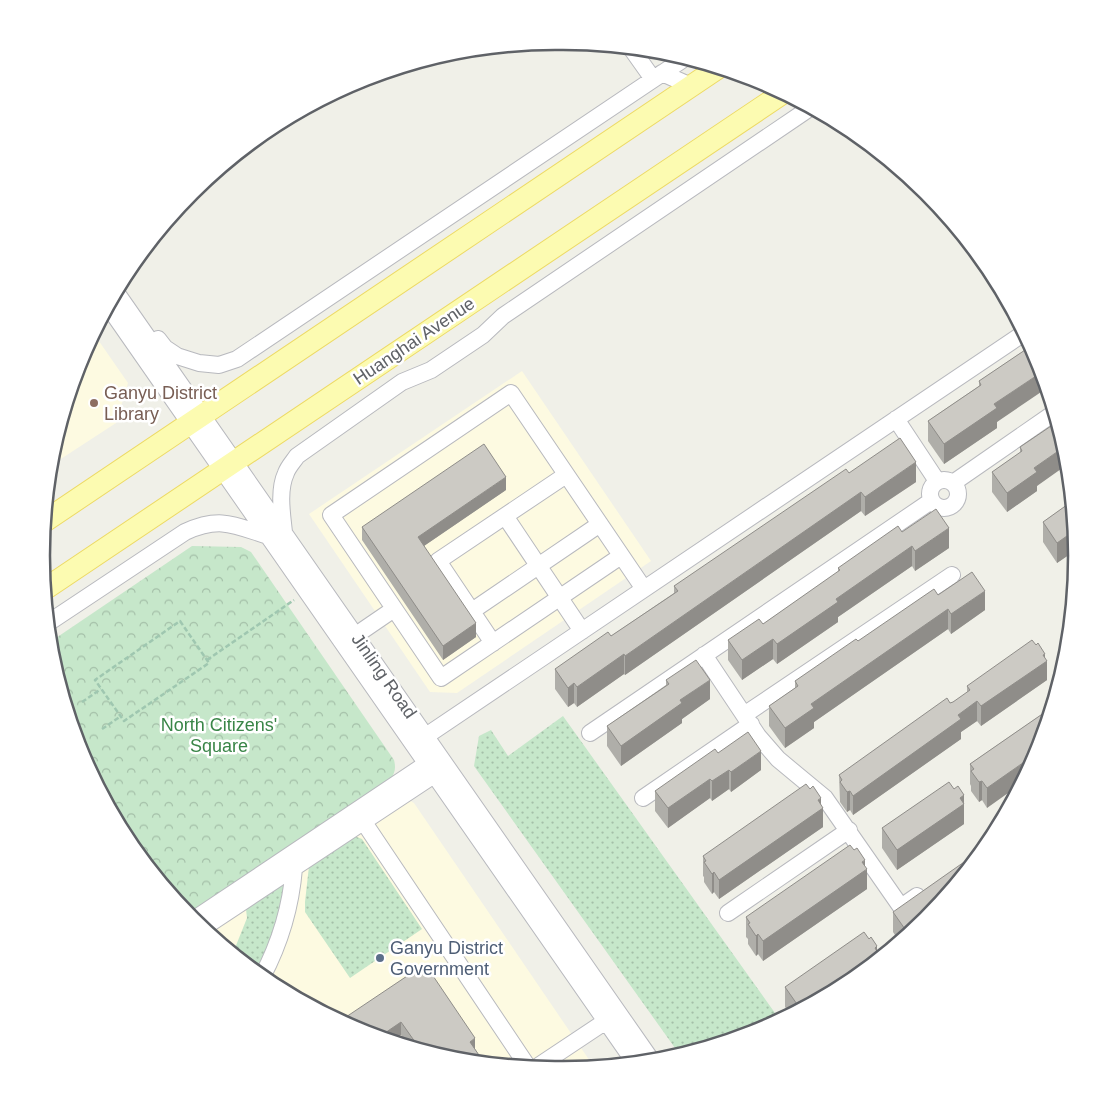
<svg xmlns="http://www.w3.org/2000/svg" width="1118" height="1111" font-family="Arial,sans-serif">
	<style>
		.commercial { fill: #fdfae1 }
		.grass { fill: url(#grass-dots) }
		.park { fill: url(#park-crowns) }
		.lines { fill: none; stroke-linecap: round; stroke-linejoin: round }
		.minor-casing { stroke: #b8b9be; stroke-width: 18 }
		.major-casing { stroke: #edda65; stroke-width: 23 }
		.path { stroke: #9fc7b0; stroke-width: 2.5; stroke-dasharray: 5 2.5; stroke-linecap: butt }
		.minor { stroke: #fff; stroke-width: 16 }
		.major { stroke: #fcfbb1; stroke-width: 21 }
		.wall { fill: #afaea9 }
		.shaded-wall { fill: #8f8d89 }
		.building { fill: #cccac4; stroke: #8f8d89 }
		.education-dot { fill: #8d6e63; stroke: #fff; stroke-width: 2 }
		.service-dot { fill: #5c6f8a; stroke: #fff; stroke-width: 2 }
		.labels { text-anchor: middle; stroke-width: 5; stroke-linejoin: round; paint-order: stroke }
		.street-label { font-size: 18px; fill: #5f6267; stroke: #fff }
		.education-label { font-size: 18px; fill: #785e54; stroke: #fff; text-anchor: start }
		.park-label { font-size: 18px; fill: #398547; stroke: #fff }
		.service-label { font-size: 18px; fill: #4e5e75; stroke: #fff; text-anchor: start }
		.rim { fill: none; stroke: #5f6267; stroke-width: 2.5 }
	</style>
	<defs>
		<pattern id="grass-dots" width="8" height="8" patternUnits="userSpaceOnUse" patternTransform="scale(1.25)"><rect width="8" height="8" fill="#c6e7ca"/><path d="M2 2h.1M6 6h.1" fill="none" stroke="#a4bfa8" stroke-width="1.8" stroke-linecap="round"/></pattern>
		<pattern id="park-crowns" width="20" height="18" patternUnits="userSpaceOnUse" patternTransform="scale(1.25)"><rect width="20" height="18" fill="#c6e7ca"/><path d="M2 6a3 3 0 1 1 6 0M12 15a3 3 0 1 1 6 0" fill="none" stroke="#a4bfa8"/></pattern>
	</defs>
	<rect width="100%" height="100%" fill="#f0f0e8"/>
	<path class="commercial" d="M94 334 128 383 116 423 50 466 51 455 80 359Z
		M522 371 651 561 457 693 430 692 309 514Z
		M409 800 414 803 594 1067 562 1070 455 1060 359 1031 270 983 209 933Z"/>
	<path class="grass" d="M563 716 780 1020 760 1030 680 1055 474 766 479 736 491 730 508 756Z
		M354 836 362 839 422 929 350 978 305 912V902L309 866Z
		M281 885 286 887 281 921 256 972 233 953 247 918 246 909Z"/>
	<path class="park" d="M192 546 241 547 251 552 394 760C396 768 395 772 391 779L188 915 128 841 81 753 51 656 50 642Z"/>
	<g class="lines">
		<g class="minor-casing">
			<path id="minor" d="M631 48 653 79
				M662 73 691 86
				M116 292 652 1061
				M108 306 635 1063
				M158 339 165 348 177 356 199 363 219 365 237 359 685 58
				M896 419 937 481
				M930 494a14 14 0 1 1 28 0a14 14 0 1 1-28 0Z
				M953 483 1054 413
				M505 516 582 631
				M284 532C282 514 278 490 286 473 288 467 293 462 297 456L402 382 431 370 483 335 503 316 810 108
				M621 556 441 678 331 515 511 393 644 589
				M472 611 600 524
				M48 623 185 532C220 516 234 525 268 536
				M356 635 394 609
				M493 643 438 561 566 475
				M704 655 758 736 778 759 825 798 901 907 917 896
				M744 715 952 575
				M590 733 931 501
				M426 736 1024 333
				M643 798 751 724
				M363 821 528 1067
				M728 913 849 830
				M193 920 435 758
				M203 928 443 769
				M262 977C280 943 291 906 294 868
				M537 1067 606 1021"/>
		</g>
		<g class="major-casing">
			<path id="major" d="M45 521 718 68
				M45 589 783 93"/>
		</g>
		<path class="path" d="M180 621 209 663 124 721 95 680Z
			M207 660 294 600
			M82 702 101 689
			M102 729 121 716"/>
		<use href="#minor" class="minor"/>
		<use href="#major" class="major"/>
	</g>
	<path class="wall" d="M1031 346 997 422V428L944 464 928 441V421L979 386V381Z
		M1057 422 1037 486V491L1007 512 992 492V472L1020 453V447Z
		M849 473 916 482 865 516 861 511 625 675 624 674 577 707 574 703 568 707 555 689V669L611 636 674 593V586Z
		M506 490 424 546 476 637 443 660 362 540V527Z
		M1071 497 1076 550 1057 563 1043 542V522L1070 503Z
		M902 532 949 548 915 571 912 566 838 617V622L777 664 773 659 742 680 728 660V640L763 624 838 572V568Z
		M938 595 985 610 951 634 948 629 814 722V728L785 748 769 726V706L795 688V681L858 641Z
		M1045 658 1047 680 981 726 977 721 961 732V739L853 815 850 810 847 812 840 802 839 775 950 703 953 702 967 693V686Z
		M666 680 710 699 682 719V723L621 766 607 746V726L666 685Z
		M1051 708 987 808 982 800 979 802 971 791V786L970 784V764Z
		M718 753 761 770 731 792 729 789 712 801 710 798 668 828 655 811V791Z
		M954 789 964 795V824L897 870 882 848V828Z
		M821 805 823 827 719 899 714 892 712 894 704 882V877L703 876V856Z
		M865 867 867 889 763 961 758 954 756 956 748 944V939L746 937V917Z
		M893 912 926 919 899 941 893 932Z
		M877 950 878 958 848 983 790 1014 785 1007V987Z
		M425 964 475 1049 483 1061 492 1063 455 1060 408 1046 401 1035 392 1041 359 1031Z"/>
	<path class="shaded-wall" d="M1042 372 1047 388 997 422V428L944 464V444L994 404Z
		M1064 447 1067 455 1068 464 1037 486V491L1007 512V493L1034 468Z
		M916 462V482L865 516V497Z
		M506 477V490L418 550V537Z
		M861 492V511L625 675V656Z
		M949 528V548L915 571V551Z
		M1074 531 1076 550 1057 563V543Z
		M912 546V566L838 617V622L777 664V644L836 599Z
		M985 591V610L951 634V614Z
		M948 609V629L814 722V728L785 748V728L811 704Z
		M476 623V637L443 660V646Z
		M773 639V659L742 680V660Z
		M624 654V674L577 707V687Z
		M1045 654V662L1047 661V680L981 726V706Z
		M710 680V699L682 719V723L621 766V746L680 700Z
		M574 683V703L568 707V688Z
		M977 701V721L961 732V739L853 815V796L958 715Z
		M761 751V770L731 792V772Z
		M1037 753 1021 784 987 808V788Z
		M729 770V789L712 801V781Z
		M710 779V798L668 828V808Z
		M982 781V800L979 802V782Z
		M850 791V810L847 812V792Z
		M964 795V824L897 870V850Z
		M821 798V809L823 808V827L719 899V880Z
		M865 860V871L867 869V889L763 961V941Z
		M714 872V892L712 894V874Z
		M926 919 907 935V932Z
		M758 934V954L756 956V936Z
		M877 946V954L878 953V958L848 983 799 1009V1007Z
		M401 1022V1035L392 1041 379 1037Z
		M475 1038V1051L470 1042Z"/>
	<path class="building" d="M1031 346 1037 358 1042 372 994 404 997 408 944 444 928 421 981 385 979 381Z
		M1057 422 1064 447 1034 468 1037 472 1007 493 992 472 1022 451 1020 447Z
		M900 438 916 462 865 497 861 492 625 656 624 654 577 687 574 683 568 688 555 669 608 632 611 636 678 591 674 586 846 469 849 473Z
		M484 444 506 477 418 537 476 623 443 646 362 527Z
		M1071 502 1074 531 1057 543 1043 522Z
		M936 509 949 528 915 551 912 546 836 599 838 602 777 644 773 639 742 660 728 640 759 619 763 624 840 570 838 568 898 526 902 532Z
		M972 572 985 591 951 614 948 609 811 704 814 708 785 728 769 706 798 686 795 681 856 639 858 641 934 589 938 595Z
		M1032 640 1036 645 1038 643 1045 654 1043 655 1047 661 981 706 977 701 958 715 961 719 853 796 850 791 847 792 840 782 842 780 839 775 947 698 950 703 953 702 970 690 967 686Z
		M696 660 710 680 680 700 682 703 621 746 607 726 669 684 666 680Z
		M1051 708 1037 753 987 788 982 781 979 782 971 771 974 769 970 764Z
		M748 732 761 751 731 772 729 770 712 781 710 779 668 808 655 791 715 749 718 753Z
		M949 782 954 789 958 786 964 795 960 798 964 804 897 850 882 828Z
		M806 784 810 789 813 786 821 798 818 800 823 808 719 880 714 872 712 874 704 862 706 861 703 856Z
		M850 845 854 850 857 848 865 860 862 862 867 869 763 941 758 934 756 936 748 924 750 923 746 917Z
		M984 848 926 919 907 932 893 912Z
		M864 932 869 939 871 937 877 946 875 948 878 953 799 1007 785 987Z
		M425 964 475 1038 470 1042 483 1061 488 1058 492 1063 455 1060 420 1049 401 1022 379 1037 359 1031 340 1021Z
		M316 1001 323 1011 310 1005Z"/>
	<circle class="education-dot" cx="94" cy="403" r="5"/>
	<circle class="service-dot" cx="380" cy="958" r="5"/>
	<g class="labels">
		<g class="street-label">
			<text transform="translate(414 341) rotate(-34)" y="6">Huanghai Avenue</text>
			<text transform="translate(384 676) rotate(55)" y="6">Jinling Road</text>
		</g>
		<g class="education-label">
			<text x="104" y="399">Ganyu District<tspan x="104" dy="21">Library</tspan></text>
		</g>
		<g class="park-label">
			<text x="219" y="731">North Citizens'<tspan x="219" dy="21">Square</tspan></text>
		</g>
		<g class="service-label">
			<text x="390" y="954">Ganyu District<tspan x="390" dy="21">Government</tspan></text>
		</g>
	</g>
	<path d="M0 0H1118V1111H0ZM555 50H563A505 505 0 0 1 1068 555V556A505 505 0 0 1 563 1061H555A505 505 0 0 1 50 556V555A505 505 0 0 1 555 50Z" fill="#fff" fill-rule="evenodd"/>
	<path class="rim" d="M555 50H563A505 505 0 0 1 1068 555V556A505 505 0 0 1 563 1061H555A505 505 0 0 1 50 556V555A505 505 0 0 1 555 50Z"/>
</svg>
